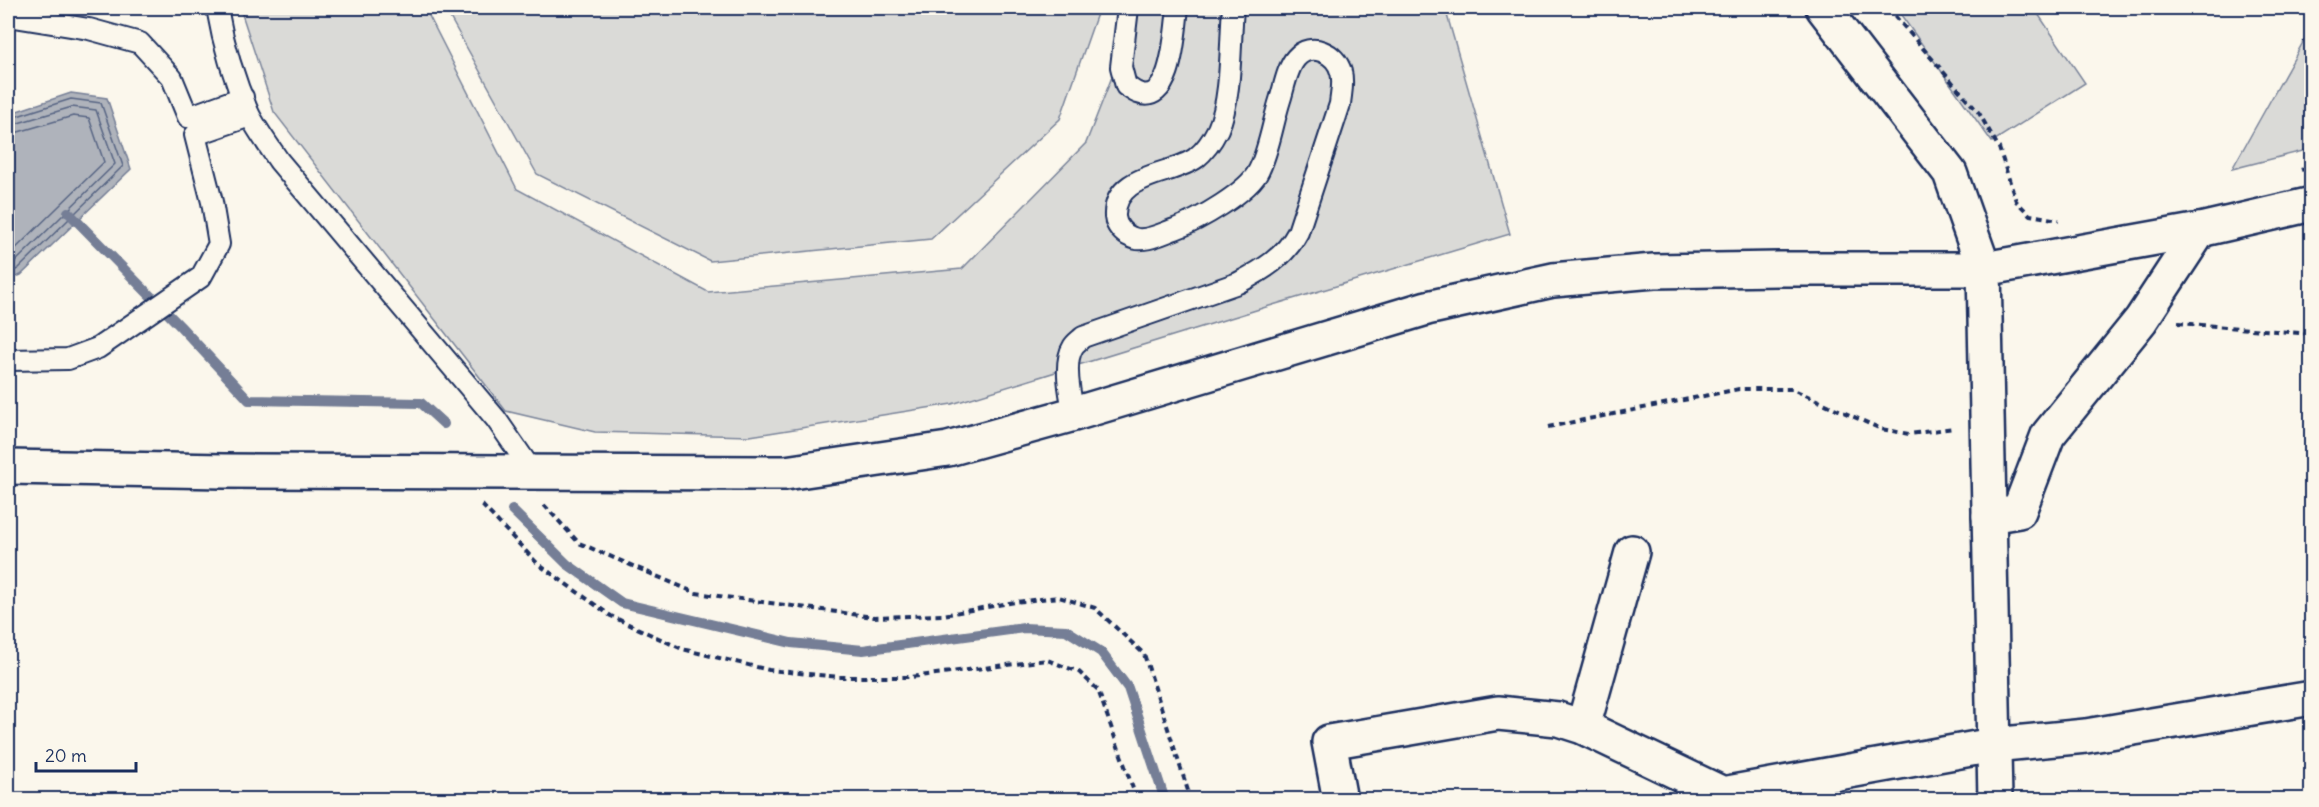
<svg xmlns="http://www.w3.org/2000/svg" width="2319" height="807" font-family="Delius,sans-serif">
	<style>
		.green { fill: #dadad7; stroke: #7a849a; stroke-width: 1.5 }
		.water { fill: #afb3bb; stroke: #747e96; stroke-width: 1.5 }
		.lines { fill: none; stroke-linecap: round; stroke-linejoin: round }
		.shore { stroke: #566483; stroke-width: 1.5 }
		.stream { stroke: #747e96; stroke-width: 10 }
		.lane-casing { stroke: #1b2f5e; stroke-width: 24 }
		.street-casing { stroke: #1b2f5e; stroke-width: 38 }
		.secondary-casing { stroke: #1b2f5e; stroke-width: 38 }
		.path { stroke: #1b2f5e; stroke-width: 4; stroke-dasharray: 6 4.5; stroke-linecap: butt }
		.lane { stroke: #fbf7ec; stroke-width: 20 }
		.street { stroke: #fbf7ec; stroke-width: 33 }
		.secondary { stroke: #fbf7ec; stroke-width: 33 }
	</style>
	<rect width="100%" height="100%" fill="#fbf7ec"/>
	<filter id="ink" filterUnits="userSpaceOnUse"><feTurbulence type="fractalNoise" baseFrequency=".0167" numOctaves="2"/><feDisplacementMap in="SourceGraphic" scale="12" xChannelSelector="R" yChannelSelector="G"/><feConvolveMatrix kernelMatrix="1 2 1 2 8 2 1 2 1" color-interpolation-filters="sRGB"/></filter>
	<g filter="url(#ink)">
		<path class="green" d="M240 8H425L517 189 708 292 962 269 1086 143 1139 8H1445L1510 234 1266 307 952 404 750 436 595 432 506 411 274 112Z
			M446 8H1099L1060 119 931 239 710 261 537 174 447 12Z
			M1896 8H2034L2085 83 1992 142Z
			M2311 28V149L2232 169Z"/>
		<path class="water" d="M71 93 107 98 131 169 21 275 8 280V114Z"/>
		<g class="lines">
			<path class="shore" d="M8 119 71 99 101 103 123 166 18 269 8 273
				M8 126 72 107 96 110 115 164 14 263 8 265
				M8 135 73 116 89 118 104 162 8 256"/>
			<path class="stream" d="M68 212 180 326 249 400 421 403 444 424
				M512 510 567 564 622 603 791 643 863 650 1024 628 1066 630 1101 652 1128 688 1165 800"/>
			<g class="lane-casing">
				<path id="lane" d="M217 8C223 43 234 80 249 114 257 130 269 146 279 161L496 419 532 471
					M1128 8 1121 67 1126 86C1130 88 1134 92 1138 93 1173 107 1175 28 1178 8
					M8 16 89 29 140 43 172 78 188 117 243 97
					M8 360 68 359 98 348 201 277 219 244 212 202 195 135 250 116
					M1074 414C1070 396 1063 363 1073 347 1075 343 1080 340 1083 337L1238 283C1263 270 1285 257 1298 232L1340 104C1341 93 1344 83 1341 72 1336 53 1311 41 1296 58 1287 68 1284 88 1280 100 1273 122 1269 150 1259 170 1249 192 1197 221 1175 229 1163 233 1143 244 1131 237 1123 234 1116 226 1115 217 1113 173 1171 176 1196 158 1205 151 1213 139 1218 129 1232 99 1230 41 1233 8"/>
			</g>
			<g class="street-casing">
				<path id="street" d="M1989 516 2019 511 2048 435 2141 320 2200 230
					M1583 727 1632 552
					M1340 800 1329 742 1498 713 1558 719 1583 727 1725 795
					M1689 800 1993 745 2086 736 2312 698"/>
			</g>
			<g class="secondary-casing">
				<path id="secondary" d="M1823 8 1950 173 1984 269 1995 800
					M8 467 224 471 785 473 948 449 1074 414 1427 308 1553 280 1654 271 1779 269H1984L2200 230 2312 204"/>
			</g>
			<path class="path" d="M1888 8 1979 113 1999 148 2016 201 2030 215 2059 220
				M2301 170 2312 166
				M2178 323 2312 334
				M1548 427 1739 389H1792L1881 429 1909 434 1954 428
				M482 505 538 564 611 616 682 649 769 670 839 677H911L1047 660 1079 672 1098 690 1137 800
				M544 505 579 543 696 593 874 617 943 615 1015 602 1059 597 1095 608 1144 654 1191 800"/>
			<use href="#lane" class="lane"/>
			<use href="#street" class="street"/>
			<use href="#secondary" class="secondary"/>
		</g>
	</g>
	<rect width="2319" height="807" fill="none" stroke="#fbf7ec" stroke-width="30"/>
	<rect x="15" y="15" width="2289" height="777" fill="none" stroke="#1b2f5e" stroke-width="2" filter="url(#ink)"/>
	<path d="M36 762v9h100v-9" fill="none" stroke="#1b2f5e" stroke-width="3"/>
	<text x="45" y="762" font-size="18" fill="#1b2f5e" stroke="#fbf7ec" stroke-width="4.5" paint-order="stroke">20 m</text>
</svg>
